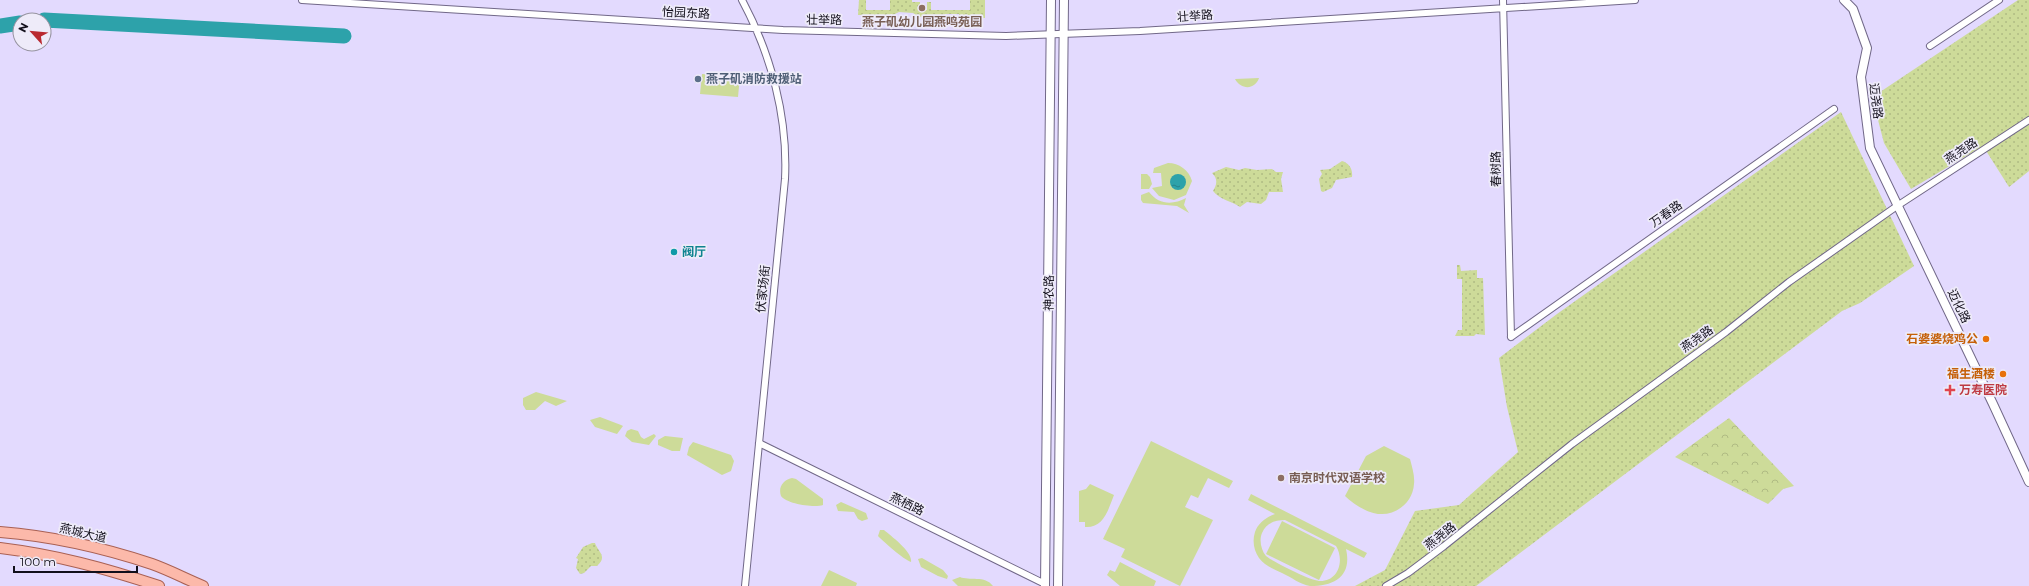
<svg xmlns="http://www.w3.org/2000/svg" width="2029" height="586" font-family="Montserrat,'Noto Sans SC',sans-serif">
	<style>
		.green { fill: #cddb99; fill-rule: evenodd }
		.forest { fill: url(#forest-crowns) }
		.park { fill: url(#park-dots) }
		.water { fill: url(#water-ripples) }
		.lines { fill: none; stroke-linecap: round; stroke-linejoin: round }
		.river { stroke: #2da2aa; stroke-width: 15 }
		.minor-casing { stroke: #716888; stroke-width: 8 }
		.tertiary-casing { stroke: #716888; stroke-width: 10 }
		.primary-casing { stroke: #a96053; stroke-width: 12 }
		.minor { stroke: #fff; stroke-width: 6 }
		.tertiary { stroke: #fff; stroke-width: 8 }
		.primary { stroke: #fcb9aa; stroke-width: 10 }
		.education-dot { fill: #8d6e63; stroke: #eeebf9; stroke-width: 1.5 }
		.service-dot { fill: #5c6f8a; stroke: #eeebf9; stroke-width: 1.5 }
		.culture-dot { fill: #0f9aa8; stroke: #eeebf9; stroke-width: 1.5 }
		.food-dot { fill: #e8710a; stroke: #eeebf9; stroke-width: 1.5 }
		.health-dot { fill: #e0444e; stroke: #eeebf9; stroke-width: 1.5 }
		.labels { text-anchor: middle; stroke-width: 3.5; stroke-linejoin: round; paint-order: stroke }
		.street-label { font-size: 12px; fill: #120f1b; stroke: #eeebf9 }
		.education-label { font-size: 12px; font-weight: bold; fill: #785e54; stroke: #eeebf9 }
		.service-label { font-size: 12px; font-weight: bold; fill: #4e5e75; stroke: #eeebf9; text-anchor: start }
		.culture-label { font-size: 12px; font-weight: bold; fill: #0d838f; stroke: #eeebf9; text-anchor: start }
		.food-label { font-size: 12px; font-weight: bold; fill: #c56008; stroke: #eeebf9; text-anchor: end }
		.health-label { font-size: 12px; font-weight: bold; fill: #be3a42; stroke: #eeebf9; text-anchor: start }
	</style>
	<defs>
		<pattern id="forest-crowns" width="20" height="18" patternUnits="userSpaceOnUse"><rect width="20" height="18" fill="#cddb99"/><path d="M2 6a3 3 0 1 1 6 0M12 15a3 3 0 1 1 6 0" fill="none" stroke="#afbb83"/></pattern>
		<pattern id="park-dots" width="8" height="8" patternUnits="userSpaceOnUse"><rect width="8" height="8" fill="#cddb99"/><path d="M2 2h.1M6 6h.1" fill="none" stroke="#afbb83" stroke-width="1.8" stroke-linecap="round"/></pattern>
		<pattern id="water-ripples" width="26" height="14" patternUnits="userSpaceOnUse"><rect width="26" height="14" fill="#2da2aa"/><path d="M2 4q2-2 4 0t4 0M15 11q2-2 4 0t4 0" fill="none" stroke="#25828a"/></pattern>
	</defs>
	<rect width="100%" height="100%" fill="#e3dafe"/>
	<path class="green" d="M702 74 740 76 738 97 700 94Z
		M1259 78C1255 90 1241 90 1235 79Z
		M1168 163C1179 163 1189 170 1192 181L1186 195 1174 200 1159 196 1152 188 1162 186 1161 173H1153L1154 168Z
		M1141 174H1147L1150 177 1152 184 1149 189H1141Z
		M1149 192C1159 205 1173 205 1186 198L1184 205 1189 213 1177 206 1143 203 1141 200V195Z
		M536 392 567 401 556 406 545 401 535 410H526L523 405V398Z
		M600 417 621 425 623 426 617 434 595 427 590 420Z
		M631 429 638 431 641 437 644 439 654 434 656 436 649 445 632 442 625 436 627 431Z
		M665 436 683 438 680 451H672L658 445V440Z
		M1151 441 1233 481 1229 488 1208 478 1198 498 1191 495 1185 507 1213 520 1180 586 1121 557 1125 549 1103 539Z
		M693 442 731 455 734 461 731 471 722 475 687 455 689 447Z
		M1384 446 1410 459C1412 467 1415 476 1414 484 1413 501 1398 515 1380 514 1369 514 1353 504 1345 496L1366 456Z
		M792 478 796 479 823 499V505C814 508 787 504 781 496 778 487 783 480 792 478Z
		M1090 484 1114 495C1108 510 1104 528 1085 527V522H1079V491L1086 489Z
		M1251 494 1367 553 1364 558 1346 549C1352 575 1336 586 1310 586 1301 585 1291 577 1282 573 1274 569 1265 566 1259 558 1254 551 1252 541 1255 532 1258 523 1266 517 1275 514L1248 500ZM1285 520 1336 546C1345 561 1338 582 1319 581 1309 580 1273 562 1266 556 1261 550 1259 540 1262 533 1266 523 1275 520 1285 520Z
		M841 502 866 513 868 519 862 521 858 519 854 512 838 511 836 505Z
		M1282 521 1335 548 1319 580 1266 554Z
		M880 530H884C891 536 913 552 911 562 903 559 885 543 878 536Z
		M922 558 943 570 948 576 947 579 938 576 921 567 918 559Z
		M1120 562 1156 581 1154 586H1120L1107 575 1110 570 1115 572Z
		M829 570 857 583 856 586H821Z
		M960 577C969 581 985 575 993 586H958L952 580Z"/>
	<path class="forest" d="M1729 418 1794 486 1783 489 1768 504 1675 457Z"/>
	<path class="park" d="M859 0H866V10H890V0H912V2H920V10H927V2H931V10H970V0H985V18L959 17V14H945L944 17H919L913 13 899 12 893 15H858Z
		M2018 0H2029V171L2009 187 1983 146 1911 189 1884 143 1878 120 1880 92Z
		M1841 112 1914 266 1860 303 1842 311 1476 586H1355L1385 570 1415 511 1459 505 1518 452 1507 407 1499 358 1557 314Z
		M1342 161C1349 163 1353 169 1352 177L1336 180 1332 188 1323 192 1321 191 1319 179 1322 174 1320 170 1330 169Z
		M1226 167 1239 170 1245 168 1257 170 1272 169 1276 172H1283L1281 179 1283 192H1269L1266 200 1261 204 1247 202 1240 207C1232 201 1220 200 1213 191 1217 184 1218 179 1212 173Z
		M1457 265H1460L1461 271 1477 270V278H1483L1485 335 1476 334 1474 336H1455L1458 330H1462V279H1457Z
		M592 543H595C598 552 608 556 597 566H591L584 573 580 574 576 568 578 559 576 558 583 547Z"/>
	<path class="water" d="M1170 182a8 8 0 1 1 16 0a8 8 0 1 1-16 0Z"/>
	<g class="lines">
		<path class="river" d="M44 20 344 36
			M0 26 20 23"/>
		<g class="minor-casing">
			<path id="minor" d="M302 0 783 30 1006 36 1140 31 1635 0
				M742 0C771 54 788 117 785 179L745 586
				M1503 0 1511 337
				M1930 46 1999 0
				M1511 337 1834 109
				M759 443 1045 584
				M1386 586 1408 573 1444 546 1572 444 1726 332 1789 282 1897 206 2029 120"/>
		</g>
		<g class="tertiary-casing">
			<path id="tertiary" d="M1844 0 1853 9 1867 48 1861 77 1870 148 1993 404 2029 482
				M1045 586 1051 0
				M1058 586 1064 0"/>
		</g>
		<g class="primary-casing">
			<path id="primary" d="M0 532C51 536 104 548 152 564 169 570 186 579 203 586
				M0 548C57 555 104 568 159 586"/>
		</g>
		<use href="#minor" class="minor"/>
		<use href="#tertiary" class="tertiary"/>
		<use href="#primary" class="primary"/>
	</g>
	<g class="education-dot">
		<circle cx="922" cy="8" r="4"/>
		<circle cx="1281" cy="478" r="4"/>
	</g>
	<circle class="service-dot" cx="698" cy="79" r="4"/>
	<circle class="culture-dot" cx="674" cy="252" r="4"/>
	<g class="food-dot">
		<circle cx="1986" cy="339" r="4"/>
		<circle cx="2003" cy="374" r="4"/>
	</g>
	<path class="health-dot" d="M1948 384h4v4h4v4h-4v4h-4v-4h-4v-4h4z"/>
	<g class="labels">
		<g class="street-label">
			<text transform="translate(686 13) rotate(3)" y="4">怡园东路</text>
			<text transform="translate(1195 16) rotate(-4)" y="4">壮举路</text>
			<text transform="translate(824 20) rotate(1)" y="4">壮举路</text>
			<text transform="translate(1876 101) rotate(83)" y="4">迈尧路</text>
			<text transform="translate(1961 151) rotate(-33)" y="4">燕尧路</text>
			<text transform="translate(1496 169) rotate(-91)" y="4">春树路</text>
			<text transform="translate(1666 214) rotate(-35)" y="4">万春路</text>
			<text transform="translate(763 289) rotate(-84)" y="4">伏家场街</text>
			<text transform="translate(1049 293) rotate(-89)" y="4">神农路</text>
			<text transform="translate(1959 306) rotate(64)" y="4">迈化路</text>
			<text transform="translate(1697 339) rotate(-35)" y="4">燕尧路</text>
			<text transform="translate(907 504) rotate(26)" y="4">燕栖路</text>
			<text transform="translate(83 533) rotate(13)" y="4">燕城大道</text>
			<text transform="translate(1440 536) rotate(-38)" y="4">燕尧路</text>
		</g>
		<g class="education-label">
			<text x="922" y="26">燕子矶幼儿园燕鸣苑园</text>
			<text x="1289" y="482" text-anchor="start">南京时代双语学校</text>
		</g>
		<g class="service-label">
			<text x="706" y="83">燕子矶消防救援站</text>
		</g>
		<g class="culture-label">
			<text x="682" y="256">阀厅</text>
		</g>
		<g class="food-label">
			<text x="1978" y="343">石婆婆烧鸡公</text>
			<text x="1995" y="378">福生酒楼</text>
		</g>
		<g class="health-label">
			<text x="1959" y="394">万寿医院</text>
		</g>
	</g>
	<g transform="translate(32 32) rotate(297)"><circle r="19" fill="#eeebf9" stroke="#9693a0"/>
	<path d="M0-3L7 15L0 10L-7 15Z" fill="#b92930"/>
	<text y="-6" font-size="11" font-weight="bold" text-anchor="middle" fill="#120f1b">N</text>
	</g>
	<path d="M14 566v6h123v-6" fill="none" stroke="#120f1b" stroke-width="2"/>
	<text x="20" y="566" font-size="12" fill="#120f1b" stroke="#eeebf9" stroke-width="3" paint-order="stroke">100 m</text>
</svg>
